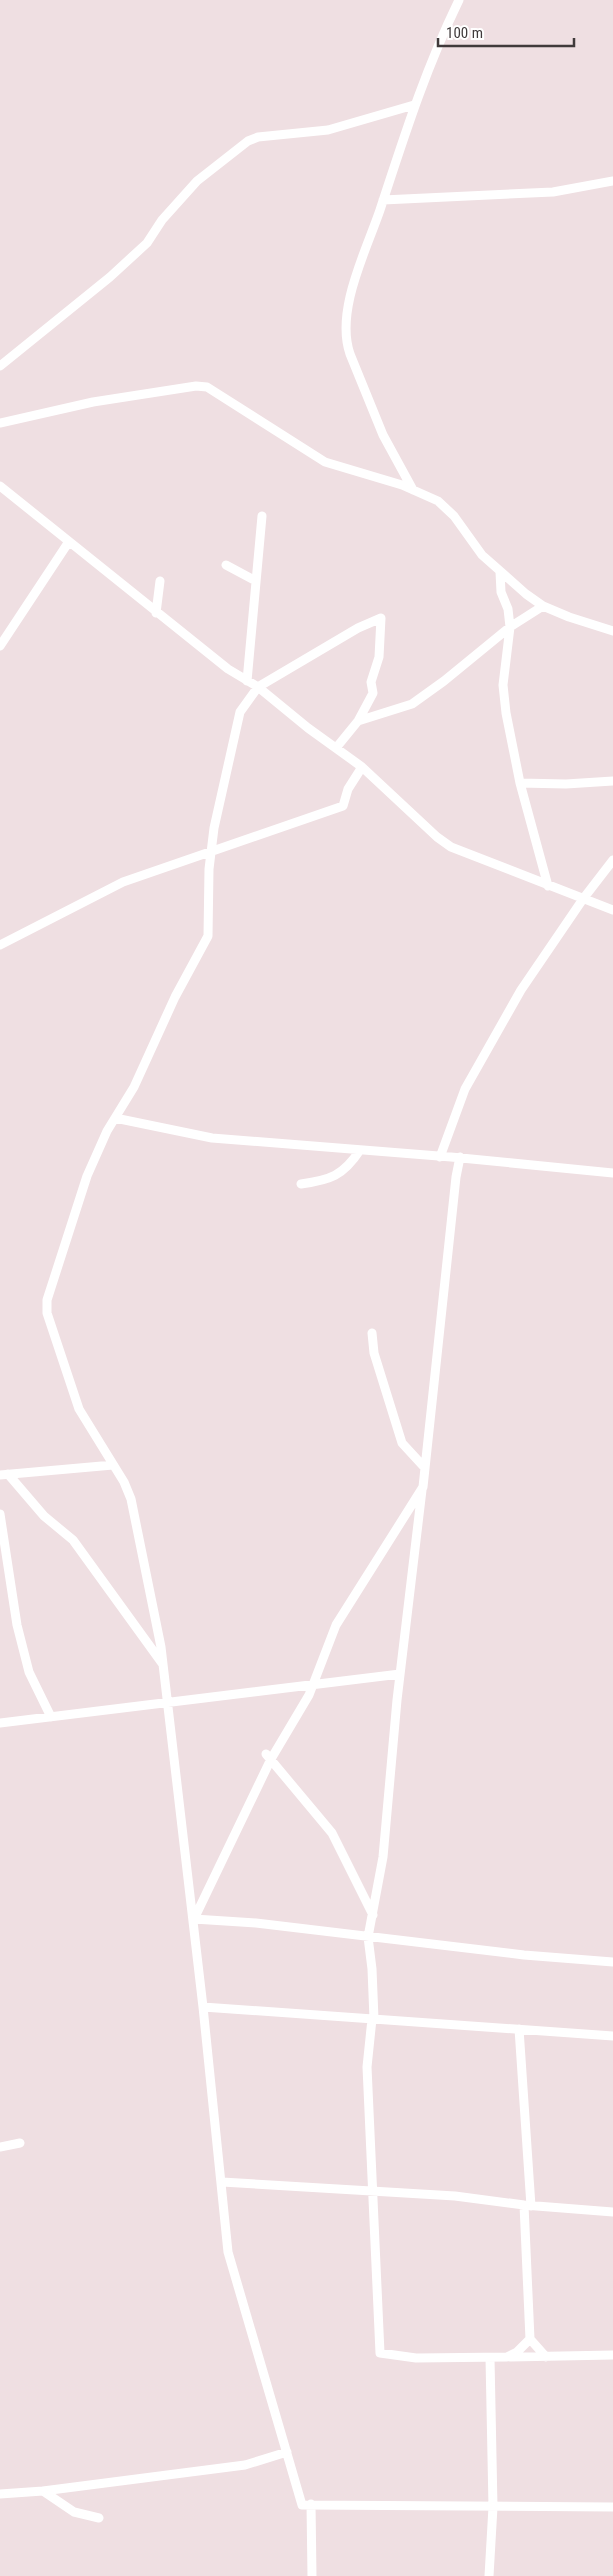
<svg xmlns="http://www.w3.org/2000/svg" width="613" height="2576" font-family="'Roboto Condensed',sans-serif">
	<style>
		.lines { fill: none; stroke-linecap: round; stroke-linejoin: round }
		.street { stroke: #fff; stroke-width: 9 }
	</style>
	<rect width="100%" height="100%" fill="#efdfe2"/>
	<g class="lines">
		<path class="street" d="M383 200 553 192 613 181
			M0 366 110 277 147 243 162 220 197 181 248 141 258 137 328 130 414 105
			M0 423 93 402 196 386 207 387 325 462 402 485 438 501 454 516 482 555 526 594 543 606 569 617 613 631
			M0 486 228 669 258 687 308 728 362 767 437 837 451 847 613 910
			M413 490 383 435 350 354C335 311 366 251 380 210 404 137 425 70 459 0
			M226 565 256 581
			M500 572 501 592 508 609 510 627 503 685 506 713 520 783 548 886
			M156 613 160 581
			M0 646 68 543
			M247 681 262 516
			M358 721 373 693 371 682 379 657 381 618 358 628 258 687 240 712 214 828 209 869 208 936 175 997 134 1087 107 1131 87 1176 47 1300V1313L79 1409 124 1482 131 1499 161 1647 203 2007 228 2252 302 2505 613 2507
			M336 748 358 721 412 704 444 681 510 627 543 606
			M520 783 566 784 613 781
			M0 945 123 882 343 806 348 789 362 767
			M115 1118 212 1138 451 1157 613 1173
			M440 1157 465 1089 521 990 583 899 613 860
			M460 1157 456 1177 423 1487 336 1625 309 1695 271 1759 194 1919 256 1923 524 1955 613 1962
			M301 1184C330 1180 343 1176 360 1150
			M372 1333 374 1353 402 1443 425 1468
			M8 1474 44 1516 73 1540 162 1663
			M0 1475 113 1465
			M0 1514 17 1625 29 1672 51 1717
			M0 1723 400 1674
			M266 1754 332 1833 373 1915
			M203 2007 613 2036
			M372 2019 367 2067 380 2353 416 2358 507 2357 517 2352 530 2339 524 2205
			M374 2019 372 1969 368 1937 383 1857 397 1700 422 1490
			M519 2029 531 2206
			M0 2147 20 2143
			M222 2182 455 2196 524 2205 613 2212
			M530 2339 546 2357
			M510 2357 613 2355
			M43 2491 245 2465 287 2452
			M0 2494 43 2491 74 2512 99 2518
			M311 2504 312 2576
			M489 2576 493 2507 490 2358"/>
	</g>
	<path d="M438 38v8h136v-8" fill="none" stroke="#403a3b" stroke-width="2.5"/>
	<text x="446" y="38" font-size="15" fill="#403a3b" stroke="#ffffff" stroke-width="4" paint-order="stroke">100 m</text>
</svg>
